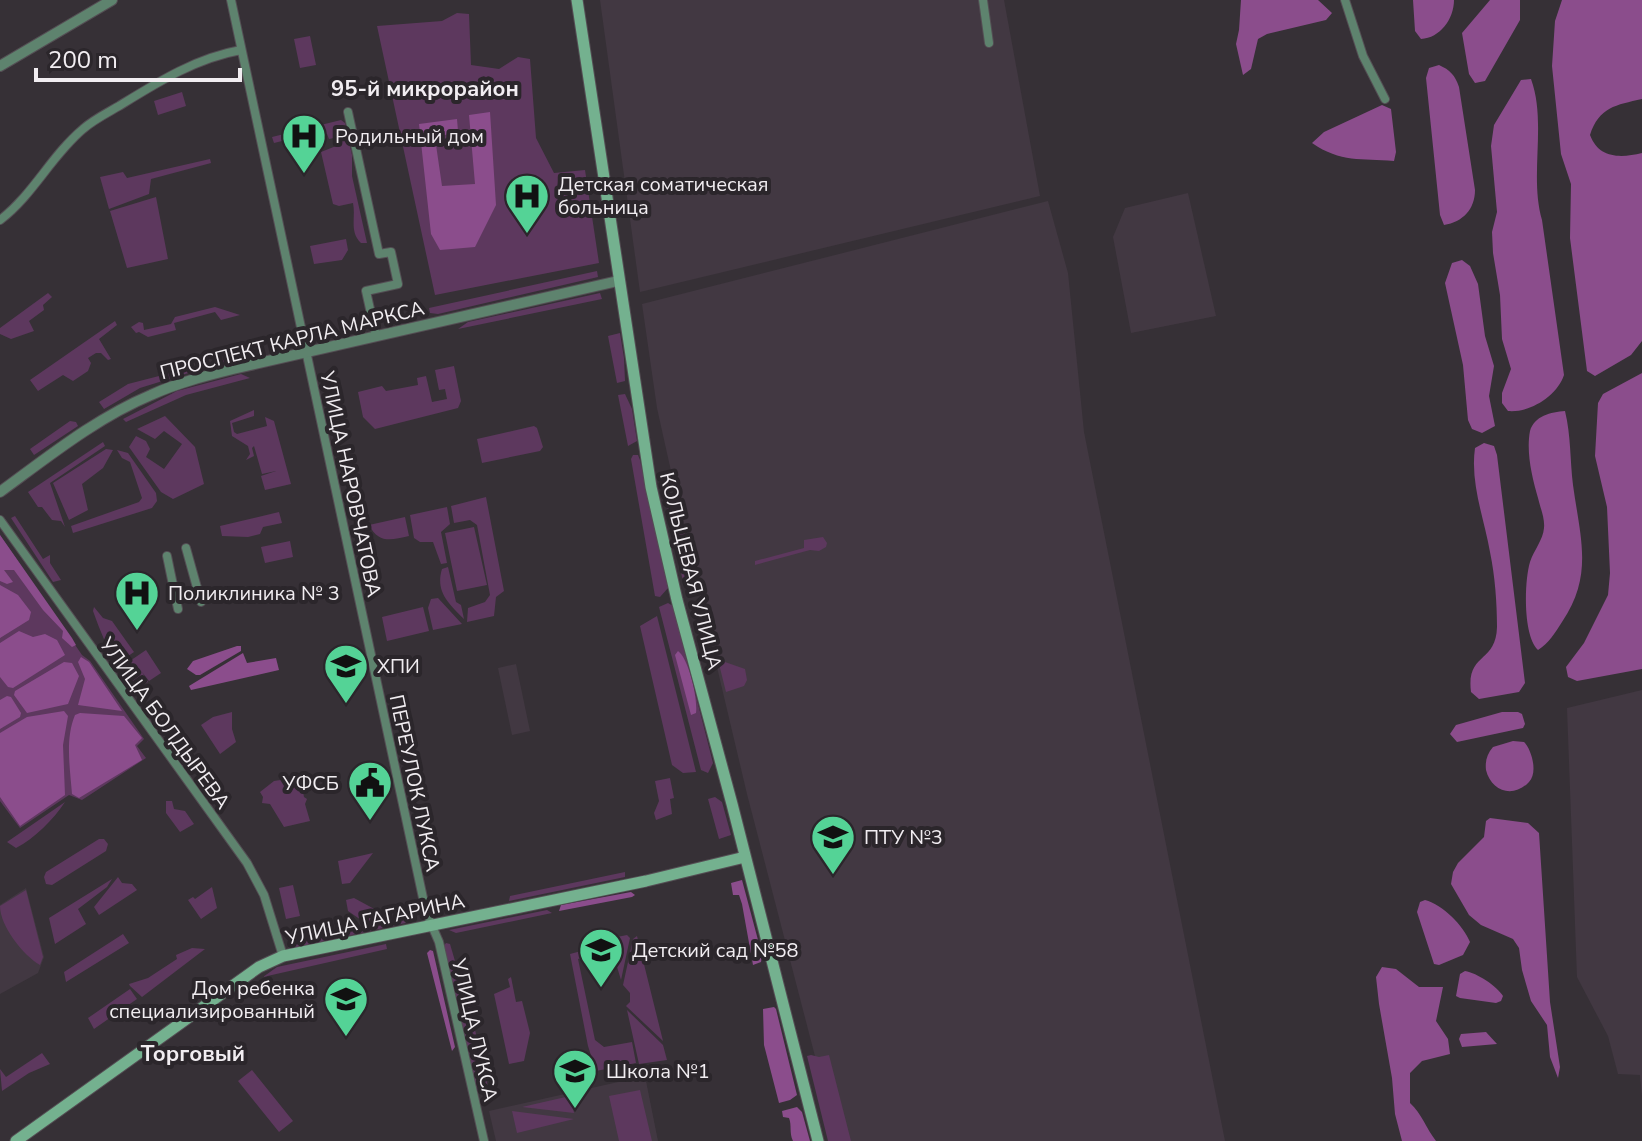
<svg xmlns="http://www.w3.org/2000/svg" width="1642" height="1141" font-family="'Nunito Sans',sans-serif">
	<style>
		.built { fill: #423842 }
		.green { fill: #5d385e }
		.forest { fill: #8b4d8c }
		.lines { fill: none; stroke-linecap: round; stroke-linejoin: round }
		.minor-casing { stroke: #544e54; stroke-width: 10 }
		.tertiary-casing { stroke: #544e54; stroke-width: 12 }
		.secondary-casing { stroke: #544e54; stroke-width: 13 }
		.minor { stroke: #5e836e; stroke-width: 8 }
		.tertiary { stroke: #5e836e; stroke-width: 10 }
		.secondary { stroke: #74b18f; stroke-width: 11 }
		.labels { text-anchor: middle; stroke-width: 8; stroke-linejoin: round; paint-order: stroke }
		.poi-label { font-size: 20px; fill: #f1edf1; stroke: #2b262b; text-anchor: start }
		.street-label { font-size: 20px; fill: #f1edf1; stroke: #2b262b }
		.neighbourhood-label { font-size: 22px; font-weight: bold; fill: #f1edf1; stroke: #2b262b }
	</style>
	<rect width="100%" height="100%" fill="#363036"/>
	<path class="built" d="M600 0H1004L1040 196 640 292Z
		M1188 193 1216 316 1131 333 1113 237 1125 208Z
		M1048 201 1068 273 1084 432 1225 1141H837L747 794 677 498 657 408 642 304Z
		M516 664 530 731 512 735 498 668Z
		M1642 690V1097L1640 1075 1618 1074 1608 1036 1577 977 1567 708Z
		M26 888 44 957 38 973 0 994V905Z
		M645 1076 658 1141H496L489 1111Z"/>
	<path class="green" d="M457 13 469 14 471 65 499 69 518 57 530 59 536 138 554 173 585 170 599 263 435 295 377 26 442 21Z
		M310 36 316 65 300 68 294 39Z
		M182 92 186 106 158 115 154 101Z
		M341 120 345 123 352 155V176L367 243H361C349 232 356 217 353 203L339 206 333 204 321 152 336 146 334 138 329 139 327 134 314 133 274 143 272 137Z
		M210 159 211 163 151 179 149 194 109 209 100 177 123 172 127 178Z
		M156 197 168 259 127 268 110 211Z
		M346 239 348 250 342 260 314 264 310 246Z
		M597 271 598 277 438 314 430 313 429 308Z
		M48 293 52 297 43 305 44 310 29 321 34 331 11 339 0 334V328Z
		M600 293 602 299 458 329 468 322Z
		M215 307 240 315 221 320 215 312 174 323 176 330 148 337 139 332 136 333 131 327 139 322 143 323 144 330 171 324 175 317Z
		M115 321 117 325 99 339 111 359 108 360 101 353H96L88 358 91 363 88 371 73 381 63 375 38 391 30 380Z
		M620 333 624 358 625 381 617 383 608 336Z
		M252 352H256L140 388 104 409 99 402 128 384Z
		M454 366 461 401 458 408 375 429 363 417 358 392 382 386 386 391 418 385 417 378 426 376 432 402 447 399 445 389 439 390 435 370Z
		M241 374 250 378 186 395 126 422 123 419 177 391Z
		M625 394 632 409 637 441 628 446 618 395Z
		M254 410V416L232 423 234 432 237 434 267 426 265 417 274 421 291 484 265 490 261 476 276 471 262 474 254 446 252 448 254 456 246 460 250 454 248 446 232 436 230 421Z
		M165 416 195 447 204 484 173 499 161 492 129 447 136 436 146 441 150 449 146 457 164 469 182 444 164 431 155 439 137 429Z
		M70 421 76 422 78 426 34 455 30 449Z
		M534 426 537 428 543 447 540 451 482 463 477 439Z
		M103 442 105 446 50 483 65 527 61 521 52 520 42 507H38L28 492Z
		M106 449 113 450 103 468 82 484 88 510 69 520 53 483Z
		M117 450 128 453 156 493 157 501 152 508 73 533 71 526 139 502 142 498 130 462 122 458Z
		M633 455H638L640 460 668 588 660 597 655 596 631 459Z
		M486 497 504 591 496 597 494 616 467 622 468 608 485 602 490 595 477 525 470 520 454 523 451 506Z
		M666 501 670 512 679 509 695 576 683 579 682 577Z
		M447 507 450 524 441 532 447 563 441 564 433 542H420L414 538 410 515Z
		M279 512 282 523 263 527 260 534 248 537 222 536 220 526Z
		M15 516 43 559 50 555V563L61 580 53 582 11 518Z
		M405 517 409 536C391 540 379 544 369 525Z
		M474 527 487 585 457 591 445 533Z
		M0 535 82 655 90 661 144 739 137 746 146 758 82 800 69 795 20 828 0 801Z
		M823 537 827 543 826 547 819 551 810 550 755 565V561L804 548V540Z
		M290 541 293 557 265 563 261 547Z
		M448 567 456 602 461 605 464 619C449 604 435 592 442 569Z
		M438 598 462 624 433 630 428 608 431 599Z
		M668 603 673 606 713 763 708 773 701 770 659 607Z
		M94 607 103 618 112 621 134 652 118 663C106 647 100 630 93 611Z
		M423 607 429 631 387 641 382 617Z
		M657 616 696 772 683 773 672 765 640 626Z
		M146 650 161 673 149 681 142 672 148 682 143 685 144 694 141 696 121 667Z
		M725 662 745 669 747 680 744 686 726 692 719 664Z
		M232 712V729L236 742 220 754 201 725 213 717Z
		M300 777 304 797 307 799 305 804 310 821 284 827 270 804 262 803 263 797 260 792 274 781Z
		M670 778 674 798 670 799 672 814 656 820 654 813 659 801 655 781Z
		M715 797 722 802 731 835 719 839 708 799Z
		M166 801H172L174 809 185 811 194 824 180 832 166 813Z
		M65 802C53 820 35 838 16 848L7 842Z
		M99 839H104L108 844 106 851 52 885 46 884 44 877 46 872Z
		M373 853 350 883 342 884 338 861Z
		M625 872V877L509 901 510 896Z
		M118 877 122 883 132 884 137 890 99 915 94 907Z
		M112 879 107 887 78 909 86 924 55 944 49 918Z
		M293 885 300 916 286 919 279 888Z
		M212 887 217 908 201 919 188 900 193 897 195 899Z
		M26 890 43 957 40 965C23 955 0 926 0 906Z
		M354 898 378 911 379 919 364 922 348 911 346 900Z
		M547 910 552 913 456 933 449 930Z
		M409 917 410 922 289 949 288 945Z
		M123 934 129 943 66 982 64 972Z
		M627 935 630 938 621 980 611 947 607 944 592 947V942Z
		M637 936 663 1041 626 1006 630 1002V993L623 985 633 939Z
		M446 943 450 944 460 978 464 981 490 1096 479 1090 474 1091 443 947Z
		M386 944 387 949 263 977 277 967Z
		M192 948 205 949 142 997 130 986 129 984 148 978 177 959 176 955Z
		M585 950 594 954 578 959 595 1040 604 1047 632 1042 636 1063 596 1071 588 1046 570 954Z
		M511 977 516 1002 522 1001 530 1033 524 1061 509 1064 494 994 510 987 508 979Z
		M130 989 137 999 94 1029 88 1018Z
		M627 1010 663 1045 667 1060 639 1064Z
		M42 1053 50 1064 29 1073 2 1091 0 1069 6 1077Z
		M811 1055 819 1057 829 1055 851 1141H828L807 1056Z
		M252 1070 293 1121 279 1132 238 1081Z
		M640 1090 652 1141H619L609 1096Z
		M570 1096 574 1113 522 1107Z
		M512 1111 574 1119 517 1133Z"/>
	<path class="forest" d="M1241 0H1318L1332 13 1326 20 1267 34 1258 39 1251 69 1243 75 1236 44 1239 30Z
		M1413 0H1454C1454 19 1440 38 1421 39L1415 31Z
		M1490 0H1520V20L1485 81 1475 83 1469 74 1462 33Z
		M1562 0H1642V99C1616 105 1599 107 1590 135 1599 159 1621 158 1642 153V341L1631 355 1595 376 1587 371 1570 238 1571 184 1561 154 1552 66 1555 21Z
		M1439 65C1450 70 1455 75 1459 87L1475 190C1475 209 1463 222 1444 225L1440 215 1426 78 1429 68Z
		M1531 79C1547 123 1529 175 1542 220L1564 375C1557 396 1530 413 1508 411L1502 403V393L1511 369 1502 339 1500 295 1493 253 1492 232 1497 212 1491 146 1494 125 1521 80Z
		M1382 105 1391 109 1396 152 1394 161C1361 158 1341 163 1312 143L1324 132Z
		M490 112 496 205 475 247 440 250 431 234 419 124 457 119 458 131 435 138 442 186 475 184 469 115Z
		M1462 260 1470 266 1478 284 1485 336 1494 366 1489 396 1495 426 1482 433 1472 429 1468 420 1463 365 1445 283 1452 263Z
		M1642 373V669L1577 681 1568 677 1566 667 1584 643 1608 595 1610 573 1607 507 1595 456 1598 403 1603 394Z
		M1565 411C1571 436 1570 460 1573 485 1580 537 1594 575 1562 622 1555 633 1549 643 1538 650 1523 636 1524 582 1530 562 1534 550 1543 540 1544 528 1545 518 1540 507 1538 498 1532 477 1526 452 1530 431 1534 416 1551 412 1565 411Z
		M1484 443 1494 446 1497 455 1525 683 1519 692 1479 699 1471 692C1466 652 1496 664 1497 627 1497 603 1495 576 1490 552 1484 518 1470 483 1475 448Z
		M0 535 72 638 76 645 72 647 62 638 63 631 43 610 14 570H4L13 582 7 584 0 581Z
		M0 585 18 595 31 612 29 620 0 638Z
		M19 631 33 637 45 634 57 640 65 655 13 688 8 687 0 677V643Z
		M237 646H241V651L200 675H196L187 669 193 661Z
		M678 651C689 659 698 699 696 713L691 715 675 655Z
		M243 653 247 663 276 658 279 670 191 690 189 686Z
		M81 657 89 662 122 711 78 705 85 679 78 662Z
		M64 662 72 663 79 676 68 704 27 713 14 695 15 691Z
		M7 696 11 697 21 713 20 717 0 729V700Z
		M64 711 68 716 63 745 65 795 20 826 0 797V733L27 717Z
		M1502 712H1518L1522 714 1525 724 1523 728 1457 742 1450 734 1456 725Z
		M80 713 124 716 142 738 135 745 142 760 79 798 72 794C70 768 65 739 75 715Z
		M1513 741 1524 742C1532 750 1538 773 1529 782 1513 799 1491 791 1486 770 1485 761 1487 754 1493 747Z
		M1490 818 1528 823 1539 833 1550 1002 1560 1067 1558 1078 1550 1057 1547 1025 1531 1001 1522 970 1519 948 1513 939 1481 925 1469 915 1451 884 1453 872 1458 863 1484 837 1486 821Z
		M742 880 762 955 761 962 753 965 742 904 739 895H733L731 883Z
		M631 892 635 895 632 897 559 911 561 905Z
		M1425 900C1443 905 1463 925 1470 942L1463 955 1439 965 1434 964 1417 912 1420 902Z
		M430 950 433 951 455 1047 452 1051 427 953Z
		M1382 967 1396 969 1419 987H1443L1436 1021 1448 1039 1450 1054 1422 1061 1410 1073V1103C1422 1114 1426 1128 1436 1141H1402L1395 1114 1392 1078 1379 1004 1376 977Z
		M1465 971C1477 973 1497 986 1503 996L1501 1001 1496 1003 1460 998 1456 996 1460 974Z
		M774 1007 776 1009 797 1095 790 1100 779 1103 764 1045 763 1009Z
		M1486 1032 1497 1044 1462 1047 1459 1039 1461 1034Z
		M797 1107 802 1112 810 1141H793C789 1133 792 1125 789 1118L783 1117 782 1111Z"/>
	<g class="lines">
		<g class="minor-casing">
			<path id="minor" d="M231 0 426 912 439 942 484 1141
				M983 0 989 43
				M1345 0 1363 56 1385 99
				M348 112 379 254 391 252 398 284 366 291 376 336
				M0 220C33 195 51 156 83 129 93 120 107 113 119 106 158 82 196 58 241 50
				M0 520 247 863 264 895 283 956
				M186 548 201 602
				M167 556 178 609"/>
		</g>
		<g class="tertiary-casing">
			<path id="tertiary" d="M0 66 112 0
				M0 492C48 457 96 418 151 395 177 383 205 376 233 369L618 281"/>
		</g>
		<g class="secondary-casing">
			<path id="secondary" d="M577 0 651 487 677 600 732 804 818 1141
				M16 1141 259 967 283 956 646 881 745 857"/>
		</g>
		<use href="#minor" class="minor"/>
		<use href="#tertiary" class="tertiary"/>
		<use href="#secondary" class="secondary"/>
	</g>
	<defs>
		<g id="hospital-pin" transform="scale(2.3)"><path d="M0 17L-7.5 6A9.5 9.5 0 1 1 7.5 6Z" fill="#54d396" stroke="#2b262b"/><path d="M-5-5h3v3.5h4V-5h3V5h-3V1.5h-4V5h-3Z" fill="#111"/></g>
		<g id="university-pin" transform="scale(2.3)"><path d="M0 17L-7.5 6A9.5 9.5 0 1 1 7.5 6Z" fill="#54d396" stroke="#2b262b"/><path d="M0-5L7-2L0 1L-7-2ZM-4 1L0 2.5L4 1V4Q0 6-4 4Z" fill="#111"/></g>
		<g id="civic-pin" transform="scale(2.3)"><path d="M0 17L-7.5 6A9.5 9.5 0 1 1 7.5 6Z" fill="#54d396" stroke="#2b262b"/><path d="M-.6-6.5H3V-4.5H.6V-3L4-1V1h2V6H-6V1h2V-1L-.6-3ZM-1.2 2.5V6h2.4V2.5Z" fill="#111"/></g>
		<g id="school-pin" transform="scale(2.3)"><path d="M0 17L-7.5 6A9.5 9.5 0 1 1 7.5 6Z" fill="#54d396" stroke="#2b262b"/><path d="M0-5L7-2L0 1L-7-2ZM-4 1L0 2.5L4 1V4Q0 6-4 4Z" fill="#111"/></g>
	</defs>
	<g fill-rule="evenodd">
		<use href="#hospital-pin" x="304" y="136"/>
		<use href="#hospital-pin" x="527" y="196"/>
		<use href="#hospital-pin" x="137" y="593"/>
		<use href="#university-pin" x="346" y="666"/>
		<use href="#civic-pin" x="370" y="783"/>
		<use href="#university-pin" x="833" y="837"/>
		<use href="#school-pin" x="601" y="950"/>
		<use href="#school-pin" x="346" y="999"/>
		<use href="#school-pin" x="575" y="1071"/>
	</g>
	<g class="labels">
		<g class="poi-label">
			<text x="335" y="143">Родильный дом</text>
			<text x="558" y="191">Детская соматическая<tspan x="558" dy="23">больница</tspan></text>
			<text x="168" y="600">Поликлиника № 3</text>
			<text x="377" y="673">ХПИ</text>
			<text x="339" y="790" text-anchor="end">УФСБ</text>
			<text x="864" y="844">ПТУ №3</text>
			<text x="632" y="957">Детский сад №58</text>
			<text x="315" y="995" text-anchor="end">Дом ребенка<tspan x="315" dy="23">специализированный</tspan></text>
			<text x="606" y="1078">Школа №1</text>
		</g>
		<g class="street-label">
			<text transform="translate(292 340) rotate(-14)" y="7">ПРОСПЕКТ КАРЛА МАРКСА</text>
			<text transform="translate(351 484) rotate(78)" y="7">УЛИЦА НАРОВЧАТОВА</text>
			<text transform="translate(691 571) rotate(76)" y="7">КОЛЬЦЕВАЯ УЛИЦА</text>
			<text transform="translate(165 723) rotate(54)" y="7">УЛИЦА БОЛДЫРЕВА</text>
			<text transform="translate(415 783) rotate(78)" y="7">ПЕРЕУЛОК ЛУКСА</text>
			<text transform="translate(375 919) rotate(-12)" y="7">УЛИЦА ГАГАРИНА</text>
			<text transform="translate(475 1030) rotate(77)" y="7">УЛИЦА ЛУКСА</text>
		</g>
		<g class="neighbourhood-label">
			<text x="425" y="96">95-й микрорайон</text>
			<text x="193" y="1061">Торговый</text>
		</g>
	</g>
	<path d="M36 68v12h204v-12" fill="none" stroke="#f1edf1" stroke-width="4"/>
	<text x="48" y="68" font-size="24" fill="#f1edf1" stroke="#2b262b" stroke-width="6" paint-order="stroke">200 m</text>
</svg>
